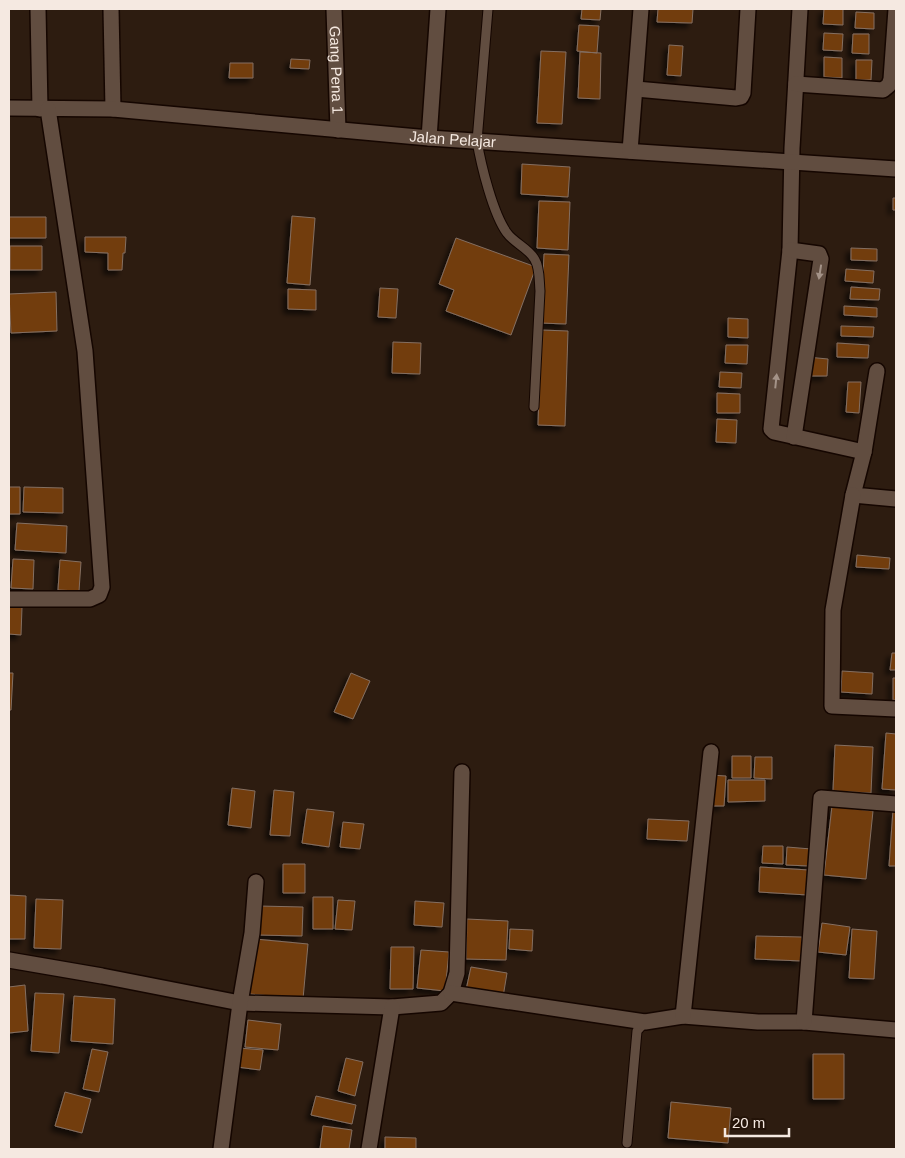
<svg xmlns="http://www.w3.org/2000/svg" width="905" height="1158" font-family="Arial,sans-serif">
	<style>
		.building { fill: #723c0e; stroke: #846f61; filter: url(#shadow) }
		.lines { fill: none; stroke-linecap: round; stroke-linejoin: round }
		.service-casing { stroke: #150600; stroke-width: 11 }
		.minor-casing { stroke: #150600; stroke-width: 18 }
		.service { stroke: #614d40; stroke-width: 9 }
		.minor { stroke: #614d40; stroke-width: 15 }
		.oneway { fill: #a49388 }
		.labels { text-anchor: middle; stroke-width: 5; stroke-linejoin: round; paint-order: stroke }
		.street-label { font-size: 15px; fill: #f5e9e1; stroke: #231308 }
	</style>
	<defs>
		<filter id="shadow"><feDropShadow dx="-4.5" dy="4.5" stdDeviation="2.5" flood-color="#0009"/></filter>
	</defs>
	<rect width="100%" height="100%" fill="#2d1c10"/>
	<path class="building" d="M582 9H601L600 20 581 19Z
		M658 9H693L692 23 657 22Z
		M824 9H843V25L823 24Z
		M856 12 874 13V29L855 28Z
		M579 25 599 26 597 53 577 51Z
		M824 33 843 34 842 51 823 50Z
		M853 34H869V54L852 53Z
		M669 45 683 46 681 76 667 75Z
		M541 51 566 52 562 124 537 123Z
		M580 52 601 53 600 99 578 98Z
		M824 57 842 58V78L824 77Z
		M291 59 310 60 309 69 290 68Z
		M856 60H872L871 80H856Z
		M230 63H253V78H229Z
		M522 164 570 167 568 197 521 194Z
		M893 198H896V210H893Z
		M539 201 570 202 568 250 537 248Z
		M292 216 315 218 310 285 287 283Z
		M9 217H46V238H9Z
		M85 237H126L125 253H123L122 270H108V253L85 252Z
		M456 238 536 267 511 335 446 311 454 290 439 284Z
		M10 246H42V270H10Z
		M851 248 877 249V261L851 260Z
		M544 254 569 255 566 324 541 323Z
		M846 269 874 271 873 283 845 281Z
		M851 287 880 289 879 300 850 299Z
		M380 288 398 289 396 318 378 317Z
		M288 289 316 290V310L288 309Z
		M56 292 57 331 11 333 9 294Z
		M844 306 877 308V317L844 315Z
		M728 318 748 319V338L728 337Z
		M841 326 874 327 873 337 841 336Z
		M541 330 568 331 565 426 538 425Z
		M393 342 421 343 420 374 392 373Z
		M837 343 869 345 868 358 837 357Z
		M726 345H748L747 364 725 363Z
		M807 357 828 359 827 376H806Z
		M720 372 742 373 741 388 719 387Z
		M848 382H861L859 413 846 412Z
		M717 393 740 394V413H717Z
		M717 419 737 420 736 443 716 442Z
		M9 487H20V514H9Z
		M24 487 63 488V513L23 512Z
		M17 523 67 526 66 553 15 550Z
		M857 555 890 558 889 569 856 567Z
		M13 559 34 560 33 589 11 588Z
		M60 560 81 562 79 591 58 590Z
		M9 606 22 607 21 635 9 634Z
		M892 653H896V670H890Z
		M842 671 873 673 872 694 841 692Z
		M9 673H13L11 710H9Z
		M351 673 370 681 353 719 334 712Z
		M893 678H896V700H893Z
		M886 733 896 734V790L882 789Z
		M835 745 873 747 871 793 833 791Z
		M732 756H751V778H732Z
		M755 757H772V779L754 778Z
		M710 775 726 776 724 806H709Z
		M728 780H765V801L728 802Z
		M232 788 255 791 251 828 228 825Z
		M274 790 294 792 290 836 270 835Z
		M832 806 873 811 866 879 824 875Z
		M307 809 334 812 329 847 302 843Z
		M893 810H896V866H889Z
		M648 819 689 821 687 841 647 839Z
		M343 822 364 824 360 849 340 847Z
		M763 846H783V864L762 863Z
		M787 847 811 849 810 866 786 865Z
		M283 864H305V893H283Z
		M760 867 809 870 808 895 759 892Z
		M9 895 26 896 25 939H9Z
		M313 897H333V929H313Z
		M36 899 63 900 61 949 34 948Z
		M338 900 355 901 352 930 335 929Z
		M415 901 444 903 442 927 414 925Z
		M259 906 303 907 302 936 258 935Z
		M467 919 508 921 506 960 466 959Z
		M822 923 850 927 846 955 818 952Z
		M510 929 533 930 532 951 509 949Z
		M852 929 877 931 874 979 849 978Z
		M756 936 802 937V961L755 959Z
		M255 939 308 944 303 999 250 994Z
		M391 947H414L413 989H390Z
		M421 950 449 952 445 991 417 988Z
		M471 967 507 973 503 997 466 990Z
		M25 985 28 1031 9 1033V987Z
		M35 993 64 994 59 1053 31 1051Z
		M74 996 115 999 113 1044 71 1041Z
		M248 1020 281 1024 278 1050 245 1047Z
		M239 1048 263 1050 260 1070 237 1067Z
		M92 1049 108 1052 99 1092 83 1089Z
		M813 1054H844V1099H813Z
		M346 1058 363 1062 355 1096 338 1091Z
		M65 1092 91 1099 82 1133 55 1126Z
		M316 1096 356 1105 352 1124 311 1115Z
		M671 1102 731 1108 728 1143 668 1138Z
		M323 1126 352 1130 349 1149H320Z
		M385 1137 416 1138V1149H385Z"/>
	<g class="lines">
		<g class="service-casing">
			<path id="service" d="M488 9 477 141C481 165 493 214 507 233 514 243 530 249 535 260 540 268 539 281 540 291L534 407
				M627 1143 637 1031 645 1022"/>
		</g>
		<g class="minor-casing">
			<g id="minor">
				<path d="M38 9 40 109"/>
				<path d="M111 9 113 109"/>
				<path id="s1" d="M334 9 338 130"/>
				<path d="M800 9 792 148 790 250 771 429 774 432 864 452"/>
				<path d="M796 84 883 90 889 85 891 79 896 9"/>
				<path d="M636 89 736 98 741 97 743 93 748 9"/>
				<path id="s2" d="M9 108 113 109 429 138 896 169"/>
				<path d="M429 138 438 9"/>
				<path d="M630 151 641 9"/>
				<path d="M790 250 819 254 821 259 794 437"/>
				<path d="M877 371 864 452 853 495 896 499"/>
				<path d="M853 495 833 610 832 706 896 709"/>
				<path d="M9 599H90L99 595 102 587 85 351 48 109"/>
				<path d="M9 960 102 976 240 1003 392 1007 441 1003 451 993 457 973 462 772"/>
				<path d="M451 993 645 1022 683 1016 758 1022H804L896 1030"/>
				<path d="M683 1016 711 752"/>
				<path d="M804 1022 821 798 896 804"/>
				<path d="M221 1149 240 1003 252 933 256 882"/>
				<path d="M369 1149 392 1007"/>
			</g>
		</g>
		<use href="#service" class="service"/>
		<use href="#minor" class="minor"/>
	</g>
	<defs><path id="oneway-solid" d="M-6-.8H1V-3.2L6.5 0L1 3.2V.8H-6Z" transform="scale(1.25)"/></defs>
	<g class="oneway">
		<use href="#oneway-solid" transform="translate(820 272) rotate(99)"/>
		<use href="#oneway-solid" transform="translate(776 381) rotate(-84)"/>
	</g>
	<g class="labels">
		<g class="street-label">
			<text dy="5" stroke="none"><textPath href="#s1" startOffset="61">Gang Pena 1</textPath></text>
			<text dy="5" stroke="none"><textPath href="#s2" startOffset="445">Jalan Pelajar</textPath></text>
		</g>
	</g>
	<rect width="905" height="1158" fill="none" stroke="#f5e9e1" stroke-width="20"/>
	<path d="M725 1128v8h64v-8" fill="none" stroke="#f5e9e1" stroke-width="2.5"/>
	<text x="732" y="1128" font-size="15" fill="#f5e9e1" stroke="#231308" stroke-width="4" paint-order="stroke">20 m</text>
</svg>
